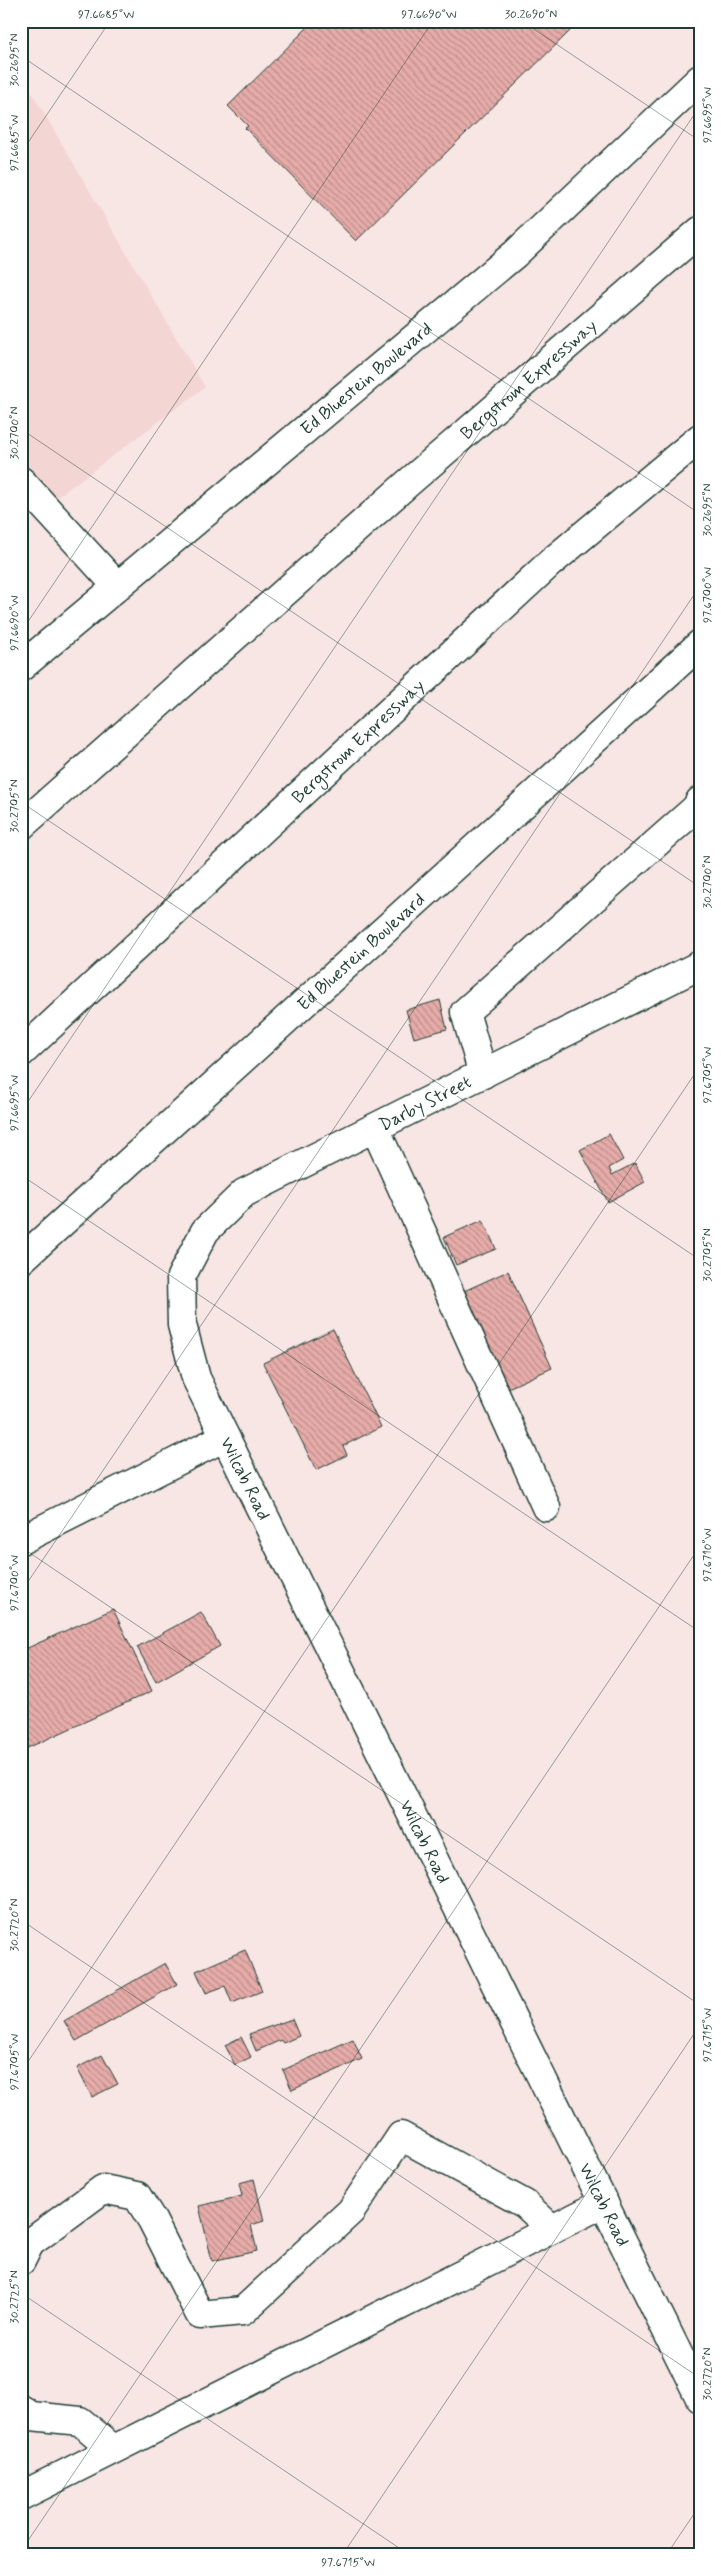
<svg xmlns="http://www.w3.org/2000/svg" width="721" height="2575" font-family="Mynerve,sans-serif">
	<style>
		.built { fill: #f3d5d3 }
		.building { fill: url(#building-back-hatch); stroke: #1f3d34 }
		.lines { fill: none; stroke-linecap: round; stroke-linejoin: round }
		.minor-casing { stroke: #1f3d34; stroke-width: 31 }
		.major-casing { stroke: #1f3d34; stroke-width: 31 }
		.highway-casing { stroke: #1f3d34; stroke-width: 31 }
		.minor { stroke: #fff; stroke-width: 28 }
		.major { stroke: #fff; stroke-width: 28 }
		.highway { stroke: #fff; stroke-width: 28 }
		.ticks { fill: none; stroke: #1f3d34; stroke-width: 1; stroke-opacity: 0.45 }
		.labels { text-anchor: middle; stroke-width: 4.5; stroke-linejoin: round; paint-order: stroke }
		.street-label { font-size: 18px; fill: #1f3d34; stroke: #fff }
		.neatline { fill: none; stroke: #1f3d34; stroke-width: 2 }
		.ticks-label { font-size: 12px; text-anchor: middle; fill: #1f3d34 }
	</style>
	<defs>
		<pattern id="building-back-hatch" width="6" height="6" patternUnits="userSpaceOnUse" patternTransform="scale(1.25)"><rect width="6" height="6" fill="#e7aca9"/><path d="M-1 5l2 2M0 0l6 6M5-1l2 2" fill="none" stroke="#bb8d8a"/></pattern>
	</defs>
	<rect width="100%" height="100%" fill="#f8e6e5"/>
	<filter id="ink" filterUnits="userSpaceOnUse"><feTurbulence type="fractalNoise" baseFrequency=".02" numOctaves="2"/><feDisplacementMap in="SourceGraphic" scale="10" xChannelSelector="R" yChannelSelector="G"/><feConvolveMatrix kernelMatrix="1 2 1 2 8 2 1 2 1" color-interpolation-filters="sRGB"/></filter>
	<g filter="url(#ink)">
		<path class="built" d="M21 62 28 86 205 387 21 524Z"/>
		<path class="building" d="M314 21H560L570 31 356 241 245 128 248 126 228 106Z
			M440 1000 447 1029 414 1038 406 1010Z
			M609 1134 623 1160 609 1168 612 1175 635 1163 645 1182 608 1202 580 1150Z
			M483 1220 496 1249 456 1265 444 1237Z
			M508 1271 552 1368 508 1388 464 1291Z
			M333 1329 381 1427 343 1446 347 1455 316 1470 263 1363Z
			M113 1609 152 1691 21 1751V1651Z
			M201 1612 220 1646 156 1682 137 1647Z
			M245 1950 262 1991 232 2003 225 1986 206 1993 196 1971Z
			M165 1963 177 1984 76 2041 64 2021Z
			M292 2019 299 2036 283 2043 281 2040 256 2051 249 2034Z
			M241 2037 251 2057 235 2065 225 2045Z
			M353 2039 362 2059 292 2090 283 2070Z
			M102 2055 118 2084 92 2097 77 2068Z
			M254 2179 264 2221 251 2225 257 2251 212 2261 199 2206 242 2196 239 2183Z"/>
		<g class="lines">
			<g class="minor-casing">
				<g id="minor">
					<path d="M21 481 117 586"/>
					<path id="s1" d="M700 965 244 1193 205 1231 181 1277 182 1325 196 1378 700 2398"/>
					<path d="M483 1074 465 1012 696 808 700 801"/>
					<path d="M375 1128 546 1507"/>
					<path d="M21 1540 225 1437"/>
					<path d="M21 2261 30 2243 103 2189 137 2196 152 2220 200 2315 243 2311 351 2211 401 2136 525 2204 552 2229"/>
					<path d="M21 2409 31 2416 80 2421 113 2449"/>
					<path d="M21 2496 604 2203"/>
				</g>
			</g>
			<g class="major-casing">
				<g id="major">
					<path id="s2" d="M21 667 515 254 700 79"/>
					<path id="s3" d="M21 1260 700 644"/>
				</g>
			</g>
			<g class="highway-casing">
				<g id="highway">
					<path id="s4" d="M21 826 408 483 700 231"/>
					<path id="s5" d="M21 1053 550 563 700 438"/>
				</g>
			</g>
			<use href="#minor" class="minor"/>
			<use href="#major" class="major"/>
			<use href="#highway" class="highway"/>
		</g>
	</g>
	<path class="ticks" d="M522 21 700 141M21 56 700 514M21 153 110 21M21 429 700 887M21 632 433 21M21 802 700 1260M21 1112 700 106M21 1175 700 1632M21 1547 700 2005M21 1592 700 586M21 1920 700 2378M21 2072 700 1066M21 2293 408 2554M21 2551 700 1546M343 2554 700 2025M667 2554 700 2505"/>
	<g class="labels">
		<g class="street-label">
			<text dy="6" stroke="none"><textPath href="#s4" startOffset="676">Bergstrom Expressway</textPath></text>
			<text dy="6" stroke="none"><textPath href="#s2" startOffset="450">Ed Bluestein Boulevard</textPath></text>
			<text dy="6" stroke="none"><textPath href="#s5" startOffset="459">Bergstrom Expressway</textPath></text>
			<text dy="6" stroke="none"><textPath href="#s3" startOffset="459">Ed Bluestein Boulevard</textPath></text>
			<text transform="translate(425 1103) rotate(-27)" y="6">Darby Street</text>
			<text dy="6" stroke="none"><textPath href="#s1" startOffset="831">Wilcab Road</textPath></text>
			<text dy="6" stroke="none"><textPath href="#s1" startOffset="1236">Wilcab Road</textPath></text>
			<text dy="6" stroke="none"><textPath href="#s1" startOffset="1641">Wilcab Road</textPath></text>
		</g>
	</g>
	<rect width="721" height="2575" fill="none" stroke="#fff" stroke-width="55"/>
	<rect x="28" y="28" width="666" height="2520" class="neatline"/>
	<g class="ticks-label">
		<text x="106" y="18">97.6685°W</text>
		<text x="429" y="18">97.6690°W</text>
		<text x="531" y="18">30.2690°N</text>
		<text transform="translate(14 60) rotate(-90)" y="4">30.2695°N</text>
		<text transform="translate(707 115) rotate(-90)" y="4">97.6695°W</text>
		<text transform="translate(14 143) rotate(-90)" y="4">97.6685°W</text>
		<text transform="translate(14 433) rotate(-90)" y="4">30.2700°N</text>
		<text transform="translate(707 510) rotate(-90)" y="4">30.2695°N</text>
		<text transform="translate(707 595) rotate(-90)" y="4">97.6700°W</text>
		<text transform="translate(14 623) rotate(-90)" y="4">97.6690°W</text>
		<text transform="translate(14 806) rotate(-90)" y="4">30.2705°N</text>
		<text transform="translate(707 882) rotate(-90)" y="4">30.2700°N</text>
		<text transform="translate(707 1075) rotate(-90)" y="4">97.6705°W</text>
		<text transform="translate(14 1103) rotate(-90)" y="4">97.6695°W</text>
		<text transform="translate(707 1255) rotate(-90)" y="4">30.2705°N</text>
		<text transform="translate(707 1555) rotate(-90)" y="4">97.6710°W</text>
		<text transform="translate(14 1583) rotate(-90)" y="4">97.6700°W</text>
		<text transform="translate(14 1925) rotate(-90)" y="4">30.2720°N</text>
		<text transform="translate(707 2035) rotate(-90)" y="4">97.6715°W</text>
		<text transform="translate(14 2062) rotate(-90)" y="4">97.6705°W</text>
		<text transform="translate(14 2297) rotate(-90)" y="4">30.2725°N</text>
		<text transform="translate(707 2374) rotate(-90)" y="4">30.2720°N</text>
		<text x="348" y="2566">97.6715°W</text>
	</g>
</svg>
